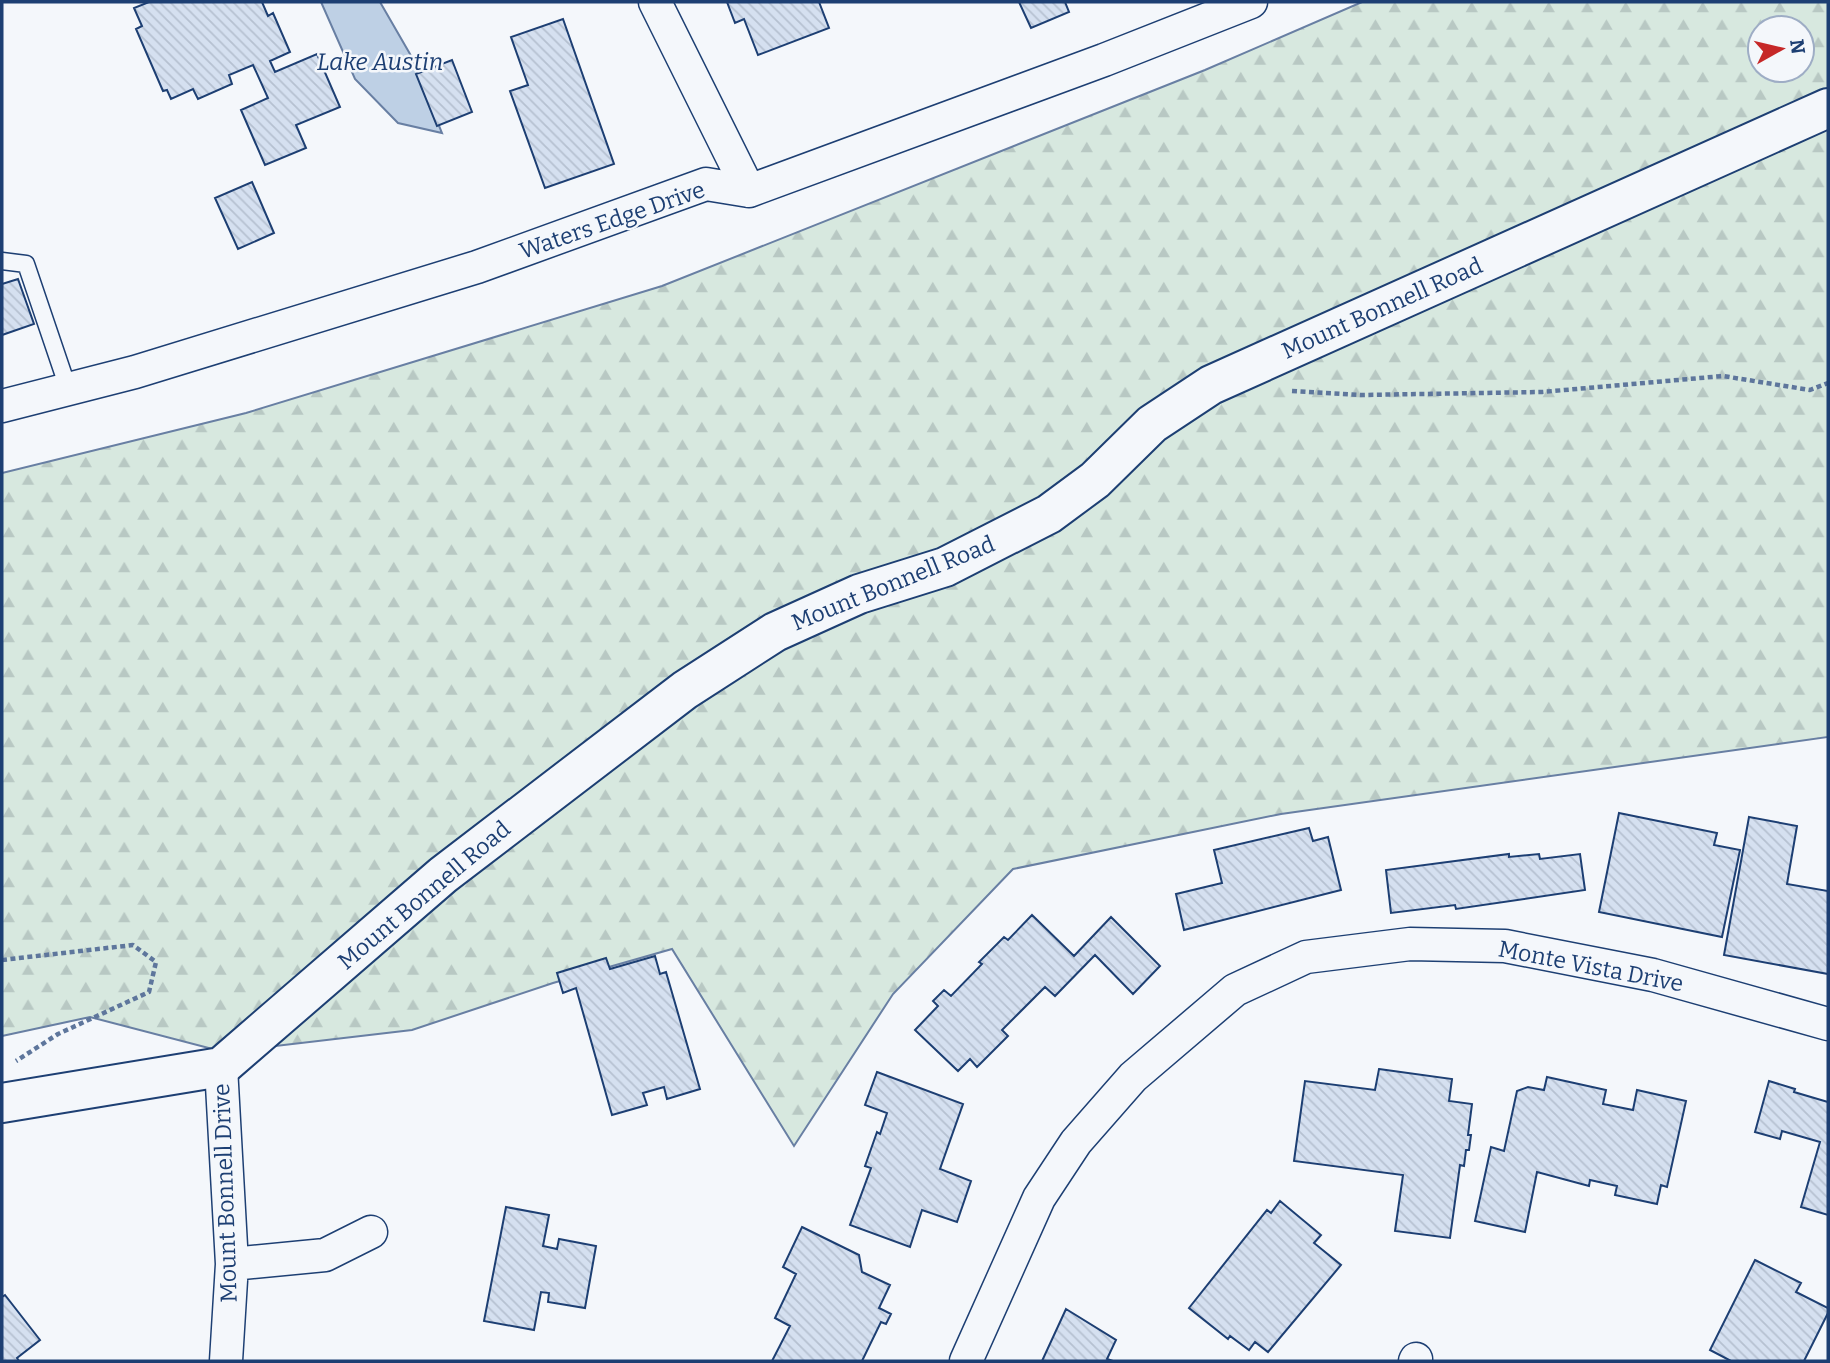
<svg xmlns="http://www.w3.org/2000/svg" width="1830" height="1363" font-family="Bitter,serif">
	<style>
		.forest { fill: url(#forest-firs); stroke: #687fa3; stroke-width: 2; fill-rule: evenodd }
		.water { fill: #bed0e5; stroke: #687fa3; stroke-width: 2 }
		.building { fill: url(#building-back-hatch); stroke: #1d3f73; stroke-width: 2 }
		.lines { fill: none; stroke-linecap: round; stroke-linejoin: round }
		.service-casing { stroke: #1d3f73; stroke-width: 19 }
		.minor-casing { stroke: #1d3f73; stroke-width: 35 }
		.tertiary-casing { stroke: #1d3f73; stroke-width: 42 }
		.path { stroke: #5e769c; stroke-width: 4.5; stroke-dasharray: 5 3.5; stroke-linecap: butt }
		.service { stroke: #f4f7fb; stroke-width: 16 }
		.minor { stroke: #f4f7fb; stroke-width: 32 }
		.tertiary { stroke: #f4f7fb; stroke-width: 38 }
		.labels { text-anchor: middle; stroke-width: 5; stroke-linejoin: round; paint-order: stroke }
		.street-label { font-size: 23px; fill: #1d3f73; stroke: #f4f7fb }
		.water-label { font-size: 24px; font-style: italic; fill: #1d3f73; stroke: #f4f7fb }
	</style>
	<defs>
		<pattern id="forest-firs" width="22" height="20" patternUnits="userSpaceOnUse" patternTransform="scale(1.75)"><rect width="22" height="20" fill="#d7e8df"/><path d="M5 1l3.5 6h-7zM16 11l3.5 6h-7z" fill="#b8c8c3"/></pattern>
		<pattern id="building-back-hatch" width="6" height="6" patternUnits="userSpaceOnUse" patternTransform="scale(1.75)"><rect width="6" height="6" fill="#d5e0f0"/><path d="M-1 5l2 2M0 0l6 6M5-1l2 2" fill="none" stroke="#b6c1d1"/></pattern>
	</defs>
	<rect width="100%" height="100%" fill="#f4f7fb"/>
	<path class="forest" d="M1362 2H1828V737L1281 814 1013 869 893 994 794 1146 672 949 553 983 412 1030 224 1052 90 1017 2 1036V473L246 413 662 286 1205 70ZM1760 28H1802V70H1760Z"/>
	<path class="water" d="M321 2H380L410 54 442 133 398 123 355 79Z"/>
	<path class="building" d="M149 2H262L268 16 273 13 290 52 270 61 275 72 317 54 340 107 296 125 306 148 265 165 241 110 268 98 253 65 229 75 232 84 198 99 193 89 171 99 167 90 163 91 136 29 142 26 134 8Z
		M727 2H819L829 28 758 55 744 19 735 23Z
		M1019 2H1065L1069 12 1031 28Z
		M563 19 614 164 545 188 510 91 528 85 511 37Z
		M452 60 472 112 437 126 416 74Z
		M252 182 274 233 238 249 215 198Z
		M18 279 34 324 2 335V284Z
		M1619 813 1717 833 1714 845 1740 850 1722 937 1599 912Z
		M1749 817 1797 826 1787 884 1828 891V974L1724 955Z
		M1309 828 1313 841 1328 837 1341 890 1184 930 1176 894 1222 883 1214 850Z
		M1509 854V857L1539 854 1540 859 1580 854 1585 890 1456 909 1455 905 1391 913 1386 870Z
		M1032 915 1074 956 1111 917 1160 966 1133 994 1095 955 1055 996 1045 987 1002 1030 1008 1036 977 1067 970 1059 958 1071 915 1030 938 1006 933 1001 944 990 951 996 982 964 979 962 1004 937 1008 940Z
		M655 956 660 974 666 972 700 1089 667 1099 664 1087 643 1093 647 1105 612 1115 576 988 563 993 557 973 606 958 610 969Z
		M1379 1069 1452 1079 1449 1101 1472 1104 1468 1135H1471L1469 1150H1466L1464 1166 1460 1165 1450 1238 1395 1231 1403 1175 1294 1161 1305 1081 1375 1090Z
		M877 1072 963 1104 940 1169 971 1181 957 1222 922 1210 910 1247 850 1225 871 1168 865 1166 877 1132 880 1134 887 1113 865 1105Z
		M1547 1077 1606 1090 1603 1104 1633 1110 1637 1090 1686 1101 1667 1187 1661 1185 1657 1204 1615 1195 1617 1186 1590 1180 1589 1186 1537 1172 1525 1232 1475 1221 1491 1147 1504 1151 1517 1091 1528 1087 1544 1090Z
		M1769 1081 1795 1089 1794 1092 1828 1102V1215L1801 1207 1820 1142 1782 1131 1780 1139 1755 1132Z
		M1280 1201 1321 1235 1314 1243 1341 1265 1268 1352 1255 1342 1249 1350 1230 1336 1228 1339 1189 1308 1267 1210 1271 1213Z
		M506 1207 549 1215 543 1246 557 1249 559 1239 596 1246 585 1308 548 1302 549 1293 541 1292 534 1330 484 1321Z
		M802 1227 859 1255 862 1272 890 1285 879 1308 891 1314 886 1324 881 1322 862 1361H772L790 1326 775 1318 796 1274 783 1267Z
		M1755 1260 1801 1283 1796 1292 1828 1308V1313L1804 1361H1731L1710 1350Z
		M5 1295 40 1340 17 1358 19 1361H2V1297Z
		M1066 1309 1116 1340 1107 1359 1113 1361H1042Z"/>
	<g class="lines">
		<g class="service-casing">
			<path id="service" d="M2 261 26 264 68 388"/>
		</g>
		<g class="minor-casing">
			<path id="minor" d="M655 2 749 191
				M2 406 135 372 477 267 706 184 749 191 1104 60 1251 2
				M221 1067 232 1264 226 1361
				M232 1264 325 1255 371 1232
				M966 1361 1039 1198 1076 1142 1133 1077 1235 990 1306 957 1410 944 1505 946 1653 975 1828 1024
				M1415 1361 1416 1359"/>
		</g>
		<g class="tertiary-casing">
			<path id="tertiary" d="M2 1103 221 1067 443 875 685 690 775 632 859 594 945 567 1049 514 1095 480 1152 424 1211 385 1828 108"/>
		</g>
		<path class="path" d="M1292 391 1361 395 1542 392 1723 376 1810 390 1828 383
			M2 960 133 945 156 962 149 992 58 1034 16 1061"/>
		<use href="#service" class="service"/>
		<use href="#minor" class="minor"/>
		<use href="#tertiary" class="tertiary"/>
	</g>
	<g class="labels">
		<g class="street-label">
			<text transform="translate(612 220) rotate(-19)" y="8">Waters Edge Drive</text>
			<text transform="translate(1382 308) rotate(-24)" y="8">Mount Bonnell Road</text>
			<text transform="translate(893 583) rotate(-22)" y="8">Mount Bonnell Road</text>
			<text transform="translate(424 895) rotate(-40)" y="8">Mount Bonnell Road</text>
			<text transform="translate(1591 966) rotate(11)" y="8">Monte Vista Drive</text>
			<text transform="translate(225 1193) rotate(-92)" y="8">Mount Bonnell Drive</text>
		</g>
		<g class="water-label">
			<text x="380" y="70">Lake Austin</text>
		</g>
	</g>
	<rect width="1830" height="1363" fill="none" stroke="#1d3f73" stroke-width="7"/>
	<g transform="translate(1781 49) rotate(82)"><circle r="33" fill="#f4f7fb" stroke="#9eadc5" stroke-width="2"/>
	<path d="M0-5L12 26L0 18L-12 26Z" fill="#c62828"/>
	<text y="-10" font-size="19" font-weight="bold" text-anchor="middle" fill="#1d3f73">N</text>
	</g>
</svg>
